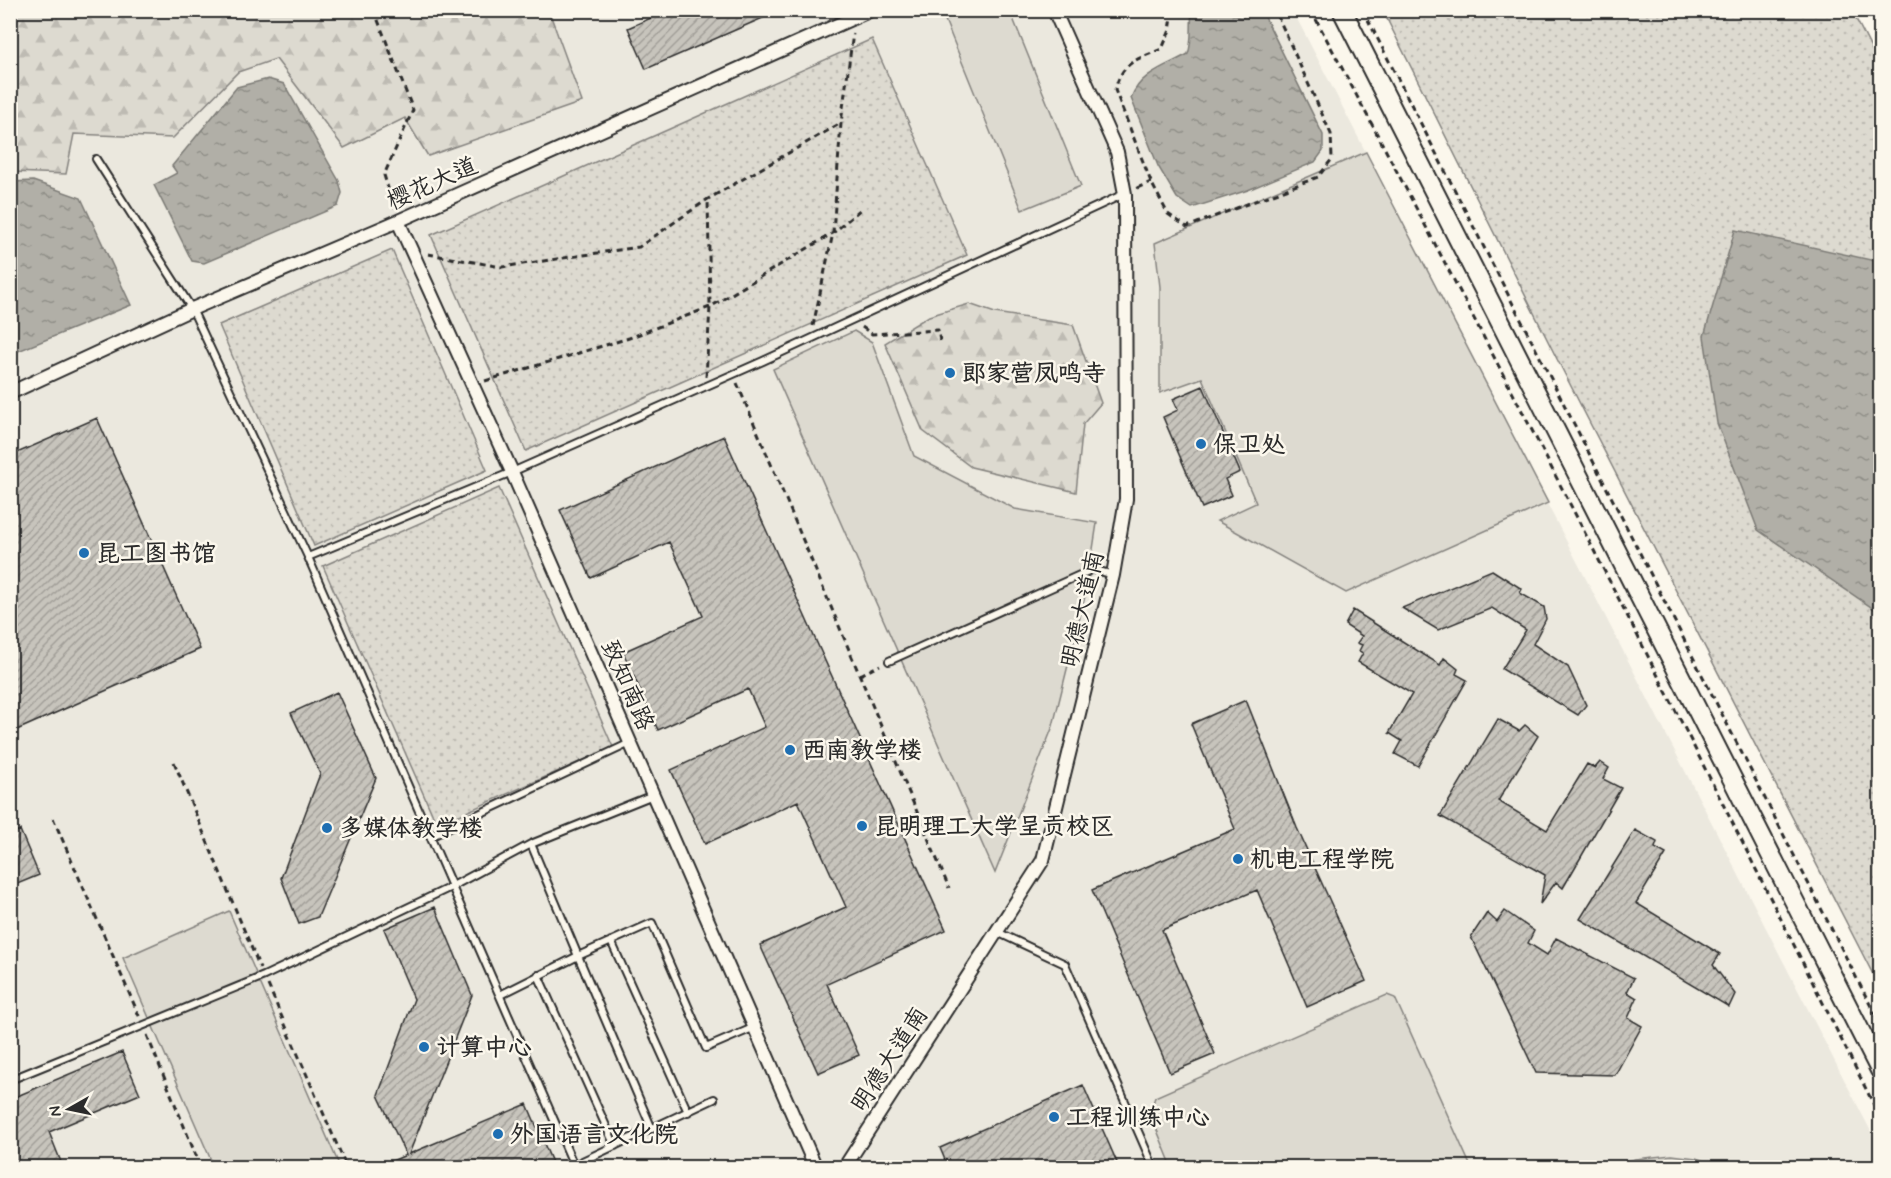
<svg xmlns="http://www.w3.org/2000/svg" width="1891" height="1178" font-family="Mynerve,'LXGW WenKai TC',sans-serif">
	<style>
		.built { fill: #ebe8de }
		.grass { fill: #dddad0; stroke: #84827e; stroke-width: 1.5 }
		.forest { fill: url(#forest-firs); stroke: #84827e; stroke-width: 1.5 }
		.park { fill: url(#park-dots); stroke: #84827e; stroke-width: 1.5 }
		.water { fill: url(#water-ripples); stroke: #7b7a75; stroke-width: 1.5 }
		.building { fill: url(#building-hatch); stroke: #2b2b2b; stroke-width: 1.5 }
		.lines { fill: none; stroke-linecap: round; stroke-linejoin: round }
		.lane-casing { stroke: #2b2b2b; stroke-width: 10 }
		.street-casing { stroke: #2b2b2b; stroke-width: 16 }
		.secondary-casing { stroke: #2b2b2b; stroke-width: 22 }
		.path { stroke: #2b2b2b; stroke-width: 3; stroke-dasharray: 6 4.5; stroke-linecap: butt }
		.lane { stroke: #fbf7ec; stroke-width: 6 }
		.street { stroke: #fbf7ec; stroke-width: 12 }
		.secondary { stroke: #fbf7ec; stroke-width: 18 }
		.poi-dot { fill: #1f6fb2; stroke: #fbf7ec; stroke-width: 2 }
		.labels { text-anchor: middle; stroke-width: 5; stroke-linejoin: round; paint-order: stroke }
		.street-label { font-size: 24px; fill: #2b2b2b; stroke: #fbf7ec }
		.poi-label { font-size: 24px; font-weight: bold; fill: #2b2b2b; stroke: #fbf7ec; text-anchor: start }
	</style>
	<defs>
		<pattern id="forest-firs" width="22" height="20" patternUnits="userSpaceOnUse" patternTransform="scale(1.5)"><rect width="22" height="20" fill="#dddad0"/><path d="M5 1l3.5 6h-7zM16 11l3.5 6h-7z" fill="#bebbb3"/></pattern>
		<pattern id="park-dots" width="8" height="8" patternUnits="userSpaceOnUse" patternTransform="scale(1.5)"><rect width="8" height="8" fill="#dddad0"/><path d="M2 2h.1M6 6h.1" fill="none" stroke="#bebbb3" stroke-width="1.8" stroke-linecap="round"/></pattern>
		<pattern id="water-ripples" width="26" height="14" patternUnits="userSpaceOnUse" patternTransform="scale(1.5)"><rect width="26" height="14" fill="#b1afa7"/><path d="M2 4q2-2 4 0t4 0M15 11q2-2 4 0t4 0" fill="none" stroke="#908f88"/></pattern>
		<pattern id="building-hatch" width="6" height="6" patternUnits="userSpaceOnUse" patternTransform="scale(1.5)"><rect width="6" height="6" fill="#c7c4bc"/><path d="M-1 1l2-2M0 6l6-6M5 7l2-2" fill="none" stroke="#a29f99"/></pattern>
	</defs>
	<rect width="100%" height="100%" fill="#fbf7ec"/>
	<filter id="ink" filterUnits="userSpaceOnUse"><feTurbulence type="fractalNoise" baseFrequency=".0167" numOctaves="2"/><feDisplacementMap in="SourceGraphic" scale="12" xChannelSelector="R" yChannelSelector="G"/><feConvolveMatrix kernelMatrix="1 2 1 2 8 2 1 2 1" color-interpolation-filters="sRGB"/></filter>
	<g filter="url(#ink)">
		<path class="built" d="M10 11H1293L1880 1149V1167H11Z"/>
		<path class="grass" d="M968 11H1010L1081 186 1022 210 945 20Z
			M1366 152 1548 503 1346 593 1217 521 1256 503 1202 378 1160 393V287L1155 243Z
			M854 331 872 342 914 456 1015 509 1097 523 1087 588 1053 726 995 873 773 369Z
			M229 911 340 1167H214L123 958Z
			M1387 995 1395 998 1471 1167H1172L1150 1113 1155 1097Z
			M1672 1155 1696 1158 1722 1167H1612L1635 1159Z"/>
		<path class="forest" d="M11 10 549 11 582 102 428 156 405 118 344 148 276 59 238 72 173 138 74 134 66 174 11 172Z
			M969 304 995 313 1073 325 1101 403 1083 424 1076 492 971 467 923 431 885 343 929 316Z"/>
		<path class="park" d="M1383 11H1852L1880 66V988L1557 359Z
			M872 39 967 255 526 451 431 235Z
			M392 250 487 470 314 546 219 325Z
			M499 488 613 747 437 825 323 566Z"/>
		<path class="water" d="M1192 11H1262L1323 135V151L1315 162 1248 190 1192 208 1177 198 1158 166 1131 98C1140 73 1166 66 1188 54 1193 40 1190 26 1192 11Z
			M268 79 284 84 339 181 342 193 338 206 204 263 192 261 154 185 177 173 172 166 237 87Z
			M33 181 81 198 131 305 11 354V182Z
			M1735 230 1880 262V613L1758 530 1717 423 1704 336Z"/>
		<path class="building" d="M669 10H781L646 69 628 28Z
			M1203 386 1240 472 1225 479 1232 495 1202 508 1163 417 1178 410 1173 399Z
			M97 418 200 649 10 733V456Z
			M724 436 946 930 827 984 859 1055 818 1073 760 945 846 907 798 801 705 844 671 770 765 727 748 689 658 730 623 652 703 616 669 542 591 578 560 510Z
			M1492 570 1522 589 1520 593 1544 607 1546 619 1533 644 1568 667 1586 705 1578 715 1502 669 1526 630 1492 608 1438 630 1402 608Z
			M1353 610 1440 665 1444 658 1458 669 1456 674 1467 680 1418 766 1395 754 1402 741 1389 733 1412 694 1358 662 1363 653 1359 651 1362 645 1357 643 1362 636 1345 625Z
			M337 692 376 778 318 917 299 924 281 878 320 774 291 713Z
			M1246 700 1297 828 1366 981 1307 1007 1257 890 1162 930 1215 1054 1170 1073 1092 890 1235 829 1191 724Z
			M1498 719 1519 731 1525 725 1538 736 1498 801 1547 830 1587 764 1595 768 1600 762 1609 768 1603 779 1621 788 1563 888 1556 882 1540 904 1545 875 1440 816Z
			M20 830 39 875 10 887V834Z
			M1635 830 1657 842 1655 848 1666 854 1636 903 1720 954 1713 965 1735 994 1729 1007 1580 919Z
			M435 907 472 995 409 1154 527 1104 554 1167H378L406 1155 378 1095 414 999 384 929Z
			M1505 911 1534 931 1528 943 1547 955 1556 938 1634 978 1627 992 1637 998 1628 1018 1642 1026 1615 1075 1536 1073 1471 937 1487 913 1497 922Z
			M122 1052 140 1094 49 1132 63 1167H10V1099Z
			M1083 1085 1119 1167H948L940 1148Z"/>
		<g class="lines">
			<g class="lane-casing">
				<path id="lane" d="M96 159 192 309 308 557 575 1168
					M308 557 512 472 763 361 1124 194
					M889 661 1093 569 1113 575
					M653 795 531 844 578 956 652 923 706 1048 755 1027
					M430 837 630 743
					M997 932 1065 964 1154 1168
					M611 941 688 1112
					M538 975 615 1146
					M500 995 578 956 652 1129
					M10 1080 264 976 451 887 531 844
					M574 1165 714 1099"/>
			</g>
			<g class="street-casing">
				<path id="street" d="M398 221 512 472 816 1168
					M10 393 192 309 398 221 871 10
					M844 1168 1043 860 1113 575 1126 499 1125 194 1117 152 1054 10"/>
			</g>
			<g class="secondary-casing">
				<path id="secondary" d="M1342 10 1880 1070"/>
			</g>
			<path class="path" d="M374 10 413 110 384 175 394 208
				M1173 10 1170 30 1162 49C1138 59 1122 61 1115 90L1151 182 1168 214 1187 227 1318 177 1332 159 1331 134 1275 10
				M1311 10C1507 376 1695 746 1880 1117
				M1363 10 1880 1024
				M1137 188 1151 182
				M428 254 502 267 639 247 708 199 841 123
				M813 326 833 233 841 123 853 33
				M862 327 872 334 938 330 940 341
				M706 377 710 307 708 199
				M485 381 629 338 710 307 833 233 862 208
				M737 383 949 888
				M860 675 880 665
				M174 762 260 968
				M53 818 140 1018
				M268 985 347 1168
				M147 1035 201 1168"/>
			<use href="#lane" class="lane"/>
			<use href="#street" class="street"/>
			<use href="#secondary" class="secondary"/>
		</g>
	</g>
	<g class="poi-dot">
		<circle cx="950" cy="373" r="6"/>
		<circle cx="1201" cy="444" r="6"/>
		<circle cx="84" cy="553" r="6"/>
		<circle cx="790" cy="750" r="6"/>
		<circle cx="862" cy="826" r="6"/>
		<circle cx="327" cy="828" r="6"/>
		<circle cx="1238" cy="859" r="6"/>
		<circle cx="424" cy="1047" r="6"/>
		<circle cx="1054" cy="1117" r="6"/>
		<circle cx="498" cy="1134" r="6"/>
	</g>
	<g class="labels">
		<g class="street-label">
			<text transform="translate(432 183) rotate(-24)" y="8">樱花大道</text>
			<text transform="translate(1082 609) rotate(-77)" y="8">明德大道南</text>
			<text transform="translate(628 685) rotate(66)" y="8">致知南路</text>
			<text transform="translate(889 1059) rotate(-57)" y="8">明德大道南</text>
		</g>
		<g class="poi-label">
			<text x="962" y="381">郎家营凤鸣寺</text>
			<text x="1213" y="452">保卫处</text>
			<text x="96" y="561">昆工图书馆</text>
			<text x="802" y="758">西南教学楼</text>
			<text x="874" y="834">昆明理工大学呈贡校区</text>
			<text x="339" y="836">多媒体教学楼</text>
			<text x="1250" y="867">机电工程学院</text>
			<text x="436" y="1055">计算中心</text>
			<text x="1066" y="1125">工程训练中心</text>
			<text x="510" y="1142">外国语言文化院</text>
		</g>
	</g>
	<rect width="1891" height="1178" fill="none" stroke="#fbf7ec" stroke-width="36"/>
	<rect x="18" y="18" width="1855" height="1142" fill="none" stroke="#2b2b2b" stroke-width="2" filter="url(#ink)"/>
	<g transform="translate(69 1109) rotate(261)" stroke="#fbf7ec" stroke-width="4.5" paint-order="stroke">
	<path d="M0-4.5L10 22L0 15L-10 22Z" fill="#2b2b2b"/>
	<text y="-9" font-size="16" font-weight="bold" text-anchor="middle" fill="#2b2b2b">N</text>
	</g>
</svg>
